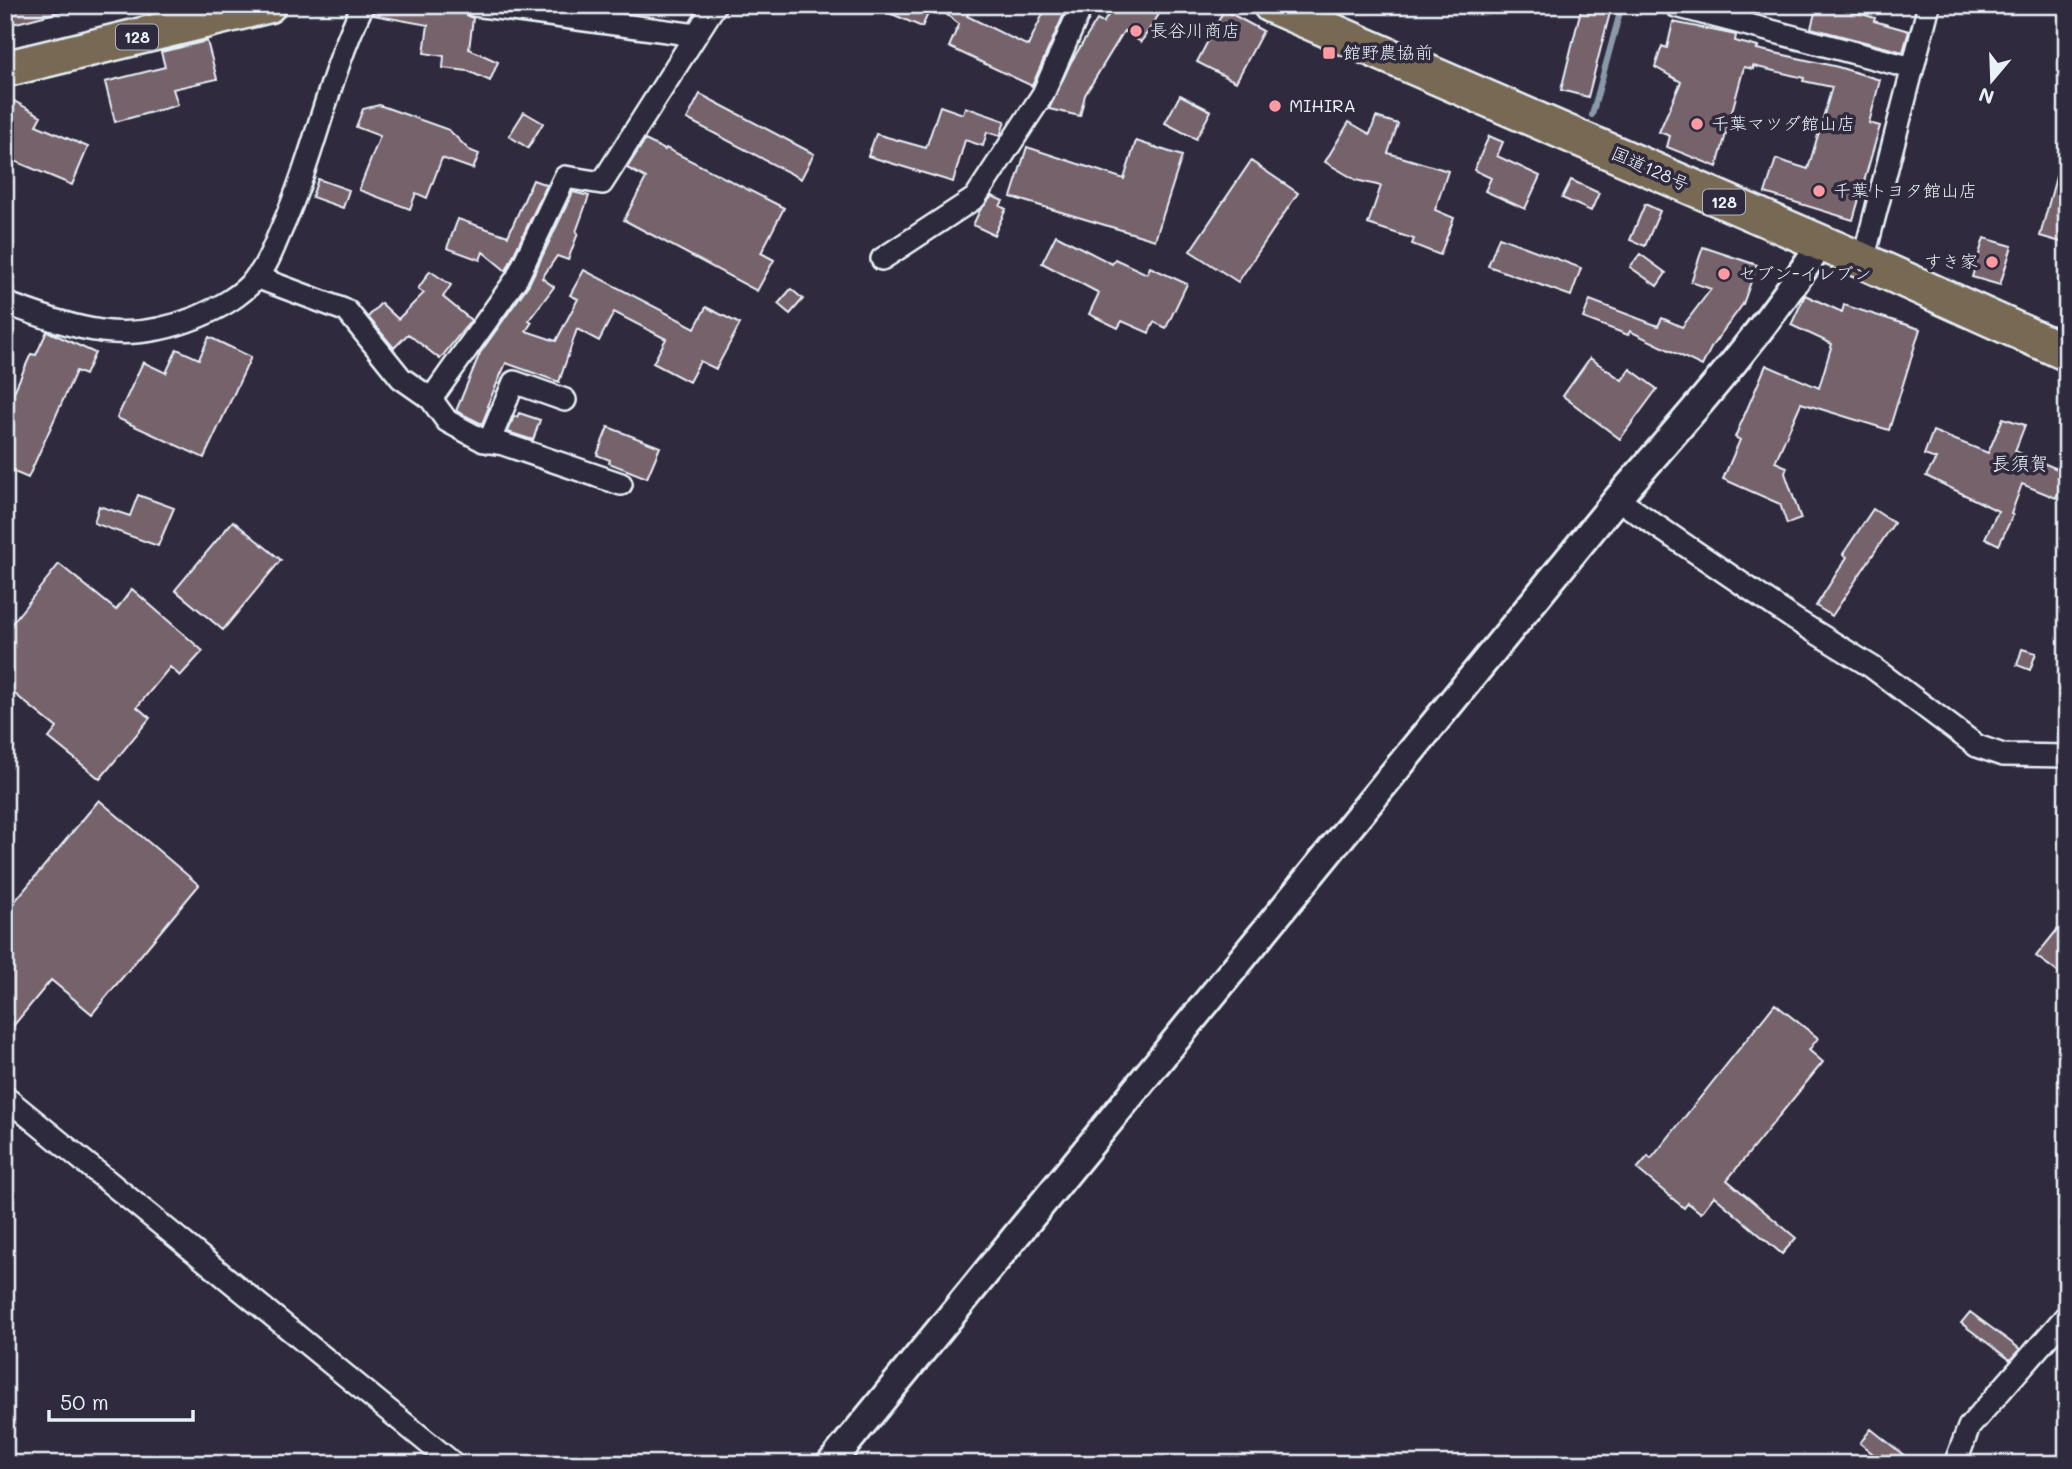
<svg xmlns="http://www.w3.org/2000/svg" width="2072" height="1469" font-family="Mali,'Klee One',sans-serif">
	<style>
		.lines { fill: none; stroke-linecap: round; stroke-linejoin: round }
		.stream { stroke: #8a9aaa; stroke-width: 6 }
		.building { fill: #76626b; stroke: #e8f1f8; stroke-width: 2 }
		.minor-casing { stroke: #e8f1f8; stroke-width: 26 }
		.tertiary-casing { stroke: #e8f1f8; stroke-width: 32 }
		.trunk-casing { stroke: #e8f1f8; stroke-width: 40 }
		.minor { stroke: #2f2a3d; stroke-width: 21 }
		.tertiary { stroke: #2f2a3d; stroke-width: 26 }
		.trunk { stroke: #786954; stroke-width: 35 }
		.poi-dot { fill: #ff9aa2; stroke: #2f2a3d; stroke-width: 2.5 }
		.labels { text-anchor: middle; stroke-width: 7; stroke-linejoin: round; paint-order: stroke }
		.shield { fill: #2f2a3d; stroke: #b0b5c0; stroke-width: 2 }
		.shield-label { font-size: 16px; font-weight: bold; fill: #e8f1f8 }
		.poi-label { font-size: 18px; fill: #e8f1f8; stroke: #2f2a3d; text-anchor: start }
		.street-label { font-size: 18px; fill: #e8f1f8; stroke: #2f2a3d }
		.neighbourhood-label { font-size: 19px; fill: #e8f1f8; stroke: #2f2a3d }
	</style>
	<rect width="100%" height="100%" fill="#2f2a3d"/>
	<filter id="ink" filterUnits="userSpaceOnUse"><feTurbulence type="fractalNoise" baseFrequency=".0143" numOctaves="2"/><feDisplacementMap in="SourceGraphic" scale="14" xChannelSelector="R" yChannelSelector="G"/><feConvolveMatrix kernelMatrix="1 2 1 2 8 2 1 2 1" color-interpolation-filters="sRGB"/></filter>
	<g filter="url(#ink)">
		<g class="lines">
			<path class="stream" d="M1592 115 1622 5"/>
		</g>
		<path class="building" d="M5 5H66L67 10 5 26Z
			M376 5H420L462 11 467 16 473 18 469 49 498 62 490 81 468 71 443 68 444 56 424 53 428 25 373 15Z
			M871 5H932L922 27Z
			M934 5H972L967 16 1028 46 1047 5H1068L1032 86 949 47 959 24Z
			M1115 5H1165L1141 42 1124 31 1085 95 1080 116 1049 109 1071 62 1097 20 1103 23Z
			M1582 5H1612L1588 97 1561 90Z
			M1817 5 1842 8 1875 18 1874 21 1909 31 1903 52 1811 28Z
			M1224 10 1263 31 1236 82 1197 62Z
			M1673 22 1736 35 1735 41 1758 47 1757 49 1838 67 1880 80 1869 123 1880 126 1853 220 1765 193 1776 159 1808 169 1832 87 1803 81 1804 78 1753 66V69L1744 67 1717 167 1667 147 1670 136 1659 132 1681 82 1655 67 1662 46 1667 48Z
			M207 41 217 79 173 89 178 105 115 122 105 82 165 67 161 52Z
			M700 94 814 154 801 179 687 119Z
			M1180 95 1211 111 1196 139 1165 123Z
			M5 96 41 116 36 125 88 147 72 185 5 157Z
			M379 105 449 130 469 150 479 154 473 169 442 158 427 198 416 193 410 209 359 190 380 136 356 127 363 109Z
			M940 106 963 114 965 107 1005 121 1000 136 987 132 983 146 965 140 953 182 868 156 876 134 926 148Z
			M524 112 543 123 528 148 509 136Z
			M1376 117 1398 124 1388 153 1448 171 1435 210 1454 218 1440 255 1412 244 1414 239 1368 224 1381 186 1356 180 1325 162 1349 122 1370 134Z
			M1489 136 1503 142 1497 156 1540 176 1525 209 1485 191 1491 178 1474 170Z
			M645 140 665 150 666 148 784 208 761 253 774 260 757 291 624 220 646 178 627 168Z
			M1136 141 1182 156 1155 240 1011 197 1027 147 1124 179Z
			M2062 155 2067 156V244L2040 236Z
			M1251 161 1298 193 1238 282 1190 251Z
			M318 179 349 190 343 208 312 197Z
			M533 180 547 185 506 271 483 252 480 260 447 248 458 219 508 236Z
			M1571 180 1599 193 1591 211 1562 198Z
			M573 192 589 196 576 232 578 233 568 260 557 256 542 278 554 287 529 320 532 322 526 331 556 341 578 299 570 295 584 270 695 328 706 307 740 324 716 369 700 361 689 382 653 363 666 339 614 312 599 341 577 329 559 382 506 363 487 406 489 407 482 424 456 411 480 353 529 284Z
			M992 196 1003 201 1000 206 1006 209 994 235 973 225 980 210Z
			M1645 204 1660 211 1645 246 1630 240Z
			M1056 235 1112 264 1115 259 1147 274 1150 267 1187 284 1166 328 1154 322 1149 333 1122 321 1118 328 1089 314 1099 293 1042 263Z
			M1499 237 1581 268 1571 296 1488 266Z
			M1984 238 2012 246 2000 285 1972 277Z
			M1703 247 1757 265 1743 304 1712 346 1702 366 1630 331 1628 335 1583 318 1590 300 1658 326 1662 318 1682 327 1711 289 1691 282Z
			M1640 254 1666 273 1657 286 1630 267Z
			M430 271 451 285 443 297 471 320 440 359 408 334 394 348 368 317 381 303 398 319 424 293 418 289Z
			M791 289 803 299 790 314 778 304Z
			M1805 295 1842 312 1844 305 1920 329 1889 430 1801 403 1775 462 1787 467 1785 473 1801 519 1787 524 1780 504 1723 479 1740 440 1735 437 1766 365 1819 388 1832 344 1791 325Z
			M47 331 95 353 85 375 76 371 28 478 5 468V412L31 354 36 355Z
			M209 337 251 357 204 458 117 418 143 362 166 373 177 349 199 359Z
			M1590 358 1622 380 1630 369 1657 389 1620 439 1563 396Z
			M519 413 540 420 533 440 508 432 514 416 517 417Z
			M2003 418 2025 425 2015 451 2067 473 2056 498 2022 484 2011 514 2013 515 1999 545 1985 538 1998 511 1926 476 1936 459 1924 455 1933 431 1988 453Z
			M608 427 660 447 647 478 609 463 610 460 597 455Z
			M138 495 174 508 158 546 94 523 99 506 130 516Z
			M1873 509 1894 523 1832 616 1816 606 1847 557 1843 554Z
			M233 521 281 560 223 630 175 590Z
			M59 564 116 610 132 589 203 651 180 676 170 667 137 707 150 718 100 779 49 738 57 728 5 686V632Z
			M2022 649 2036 653 2030 670 2017 665Z
			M99 800 199 885 92 1014 51 980 5 1036V913Z
			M2057 930 2067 938V979L2036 956Z
			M1775 1004 1818 1038 1809 1050 1823 1062 1727 1180 1796 1238 1782 1254 1714 1196 1701 1213 1688 1203 1684 1208 1637 1169 1648 1156 1651 1159Z
			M1970 1312 2020 1349 2010 1360 1961 1323Z
			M1871 1429 1915 1464H1885L1860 1443Z"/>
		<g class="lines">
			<g class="minor-casing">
				<path id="minor" d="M474 5 696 35
					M1676 6 1912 68
					M882 259 975 198 1043 94 1082 5
					M1863 261 1929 5
					M256 277 347 311 401 378 431 399 517 278 565 177 602 183 715 5
					M5 303C75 328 122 347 195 318 219 308 240 297 257 277 268 264 274 246 281 230 314 157 328 77 363 5
					M431 399 447 421 484 441 503 444 621 484
					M489 442 514 382 565 400
					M1617 499 1794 619 1872 667 1977 746 2003 755 2067 756
					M5 1097 454 1464
					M1955 1464 1969 1427 2067 1315"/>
			</g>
			<g class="tertiary-casing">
				<path id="tertiary" d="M830 1464 1617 499C1688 417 1762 335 1821 243"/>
			</g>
			<g class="trunk-casing">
				<path id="trunk" d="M1271 5 1863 261 2067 353
					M5 69 268 5"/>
			</g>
			<use href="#minor" class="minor"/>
			<use href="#tertiary" class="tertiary"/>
			<use href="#trunk" class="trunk"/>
		</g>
	</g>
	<g class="poi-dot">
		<circle cx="1136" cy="31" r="7"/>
		<rect x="1322" y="46" width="14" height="14" rx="3.5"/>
		<circle cx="1275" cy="106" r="7"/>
		<circle cx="1697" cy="124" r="7"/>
		<circle cx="1819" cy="191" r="7"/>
		<circle cx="1992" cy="262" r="7"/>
		<circle cx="1724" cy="274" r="7"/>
	</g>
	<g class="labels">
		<g class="shield">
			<rect x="116" y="24.5" width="42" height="25" rx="5"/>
			<rect x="1703" y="189.5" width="42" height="25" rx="5"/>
		</g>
		<g class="shield-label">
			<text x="137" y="43">128</text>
			<text x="1724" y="208">128</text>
		</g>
		<g class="poi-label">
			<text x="1150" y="37">長谷川商店</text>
			<text x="1343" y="59">館野農協前</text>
			<text x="1289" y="112">MIHIRA</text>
			<text x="1711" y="130">千葉マツダ館山店</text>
			<text x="1833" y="197">千葉トヨタ館山店</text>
			<text x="1978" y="268" text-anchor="end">すき家</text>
			<text x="1738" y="280">セブン-イレブン</text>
		</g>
		<g class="street-label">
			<text transform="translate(1650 169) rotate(24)" y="6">国道128号</text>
		</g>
		<g class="neighbourhood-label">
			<text x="2020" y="470">長須賀</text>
		</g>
	</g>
	<rect width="2072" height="1469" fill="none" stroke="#2f2a3d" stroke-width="28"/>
	<rect x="14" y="14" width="2044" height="1441" fill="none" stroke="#e8f1f8" stroke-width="2.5" filter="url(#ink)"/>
	<g transform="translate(1992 80) rotate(199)" stroke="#2f2a3d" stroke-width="5" paint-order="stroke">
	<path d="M0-5L12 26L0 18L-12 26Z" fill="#e8f1f8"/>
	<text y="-10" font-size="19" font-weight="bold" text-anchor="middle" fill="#e8f1f8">N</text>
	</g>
	<path d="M49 1410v10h144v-10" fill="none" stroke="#e8f1f8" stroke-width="3.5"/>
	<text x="60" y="1410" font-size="21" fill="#e8f1f8" stroke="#2f2a3d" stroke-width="5" paint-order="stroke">50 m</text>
</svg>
